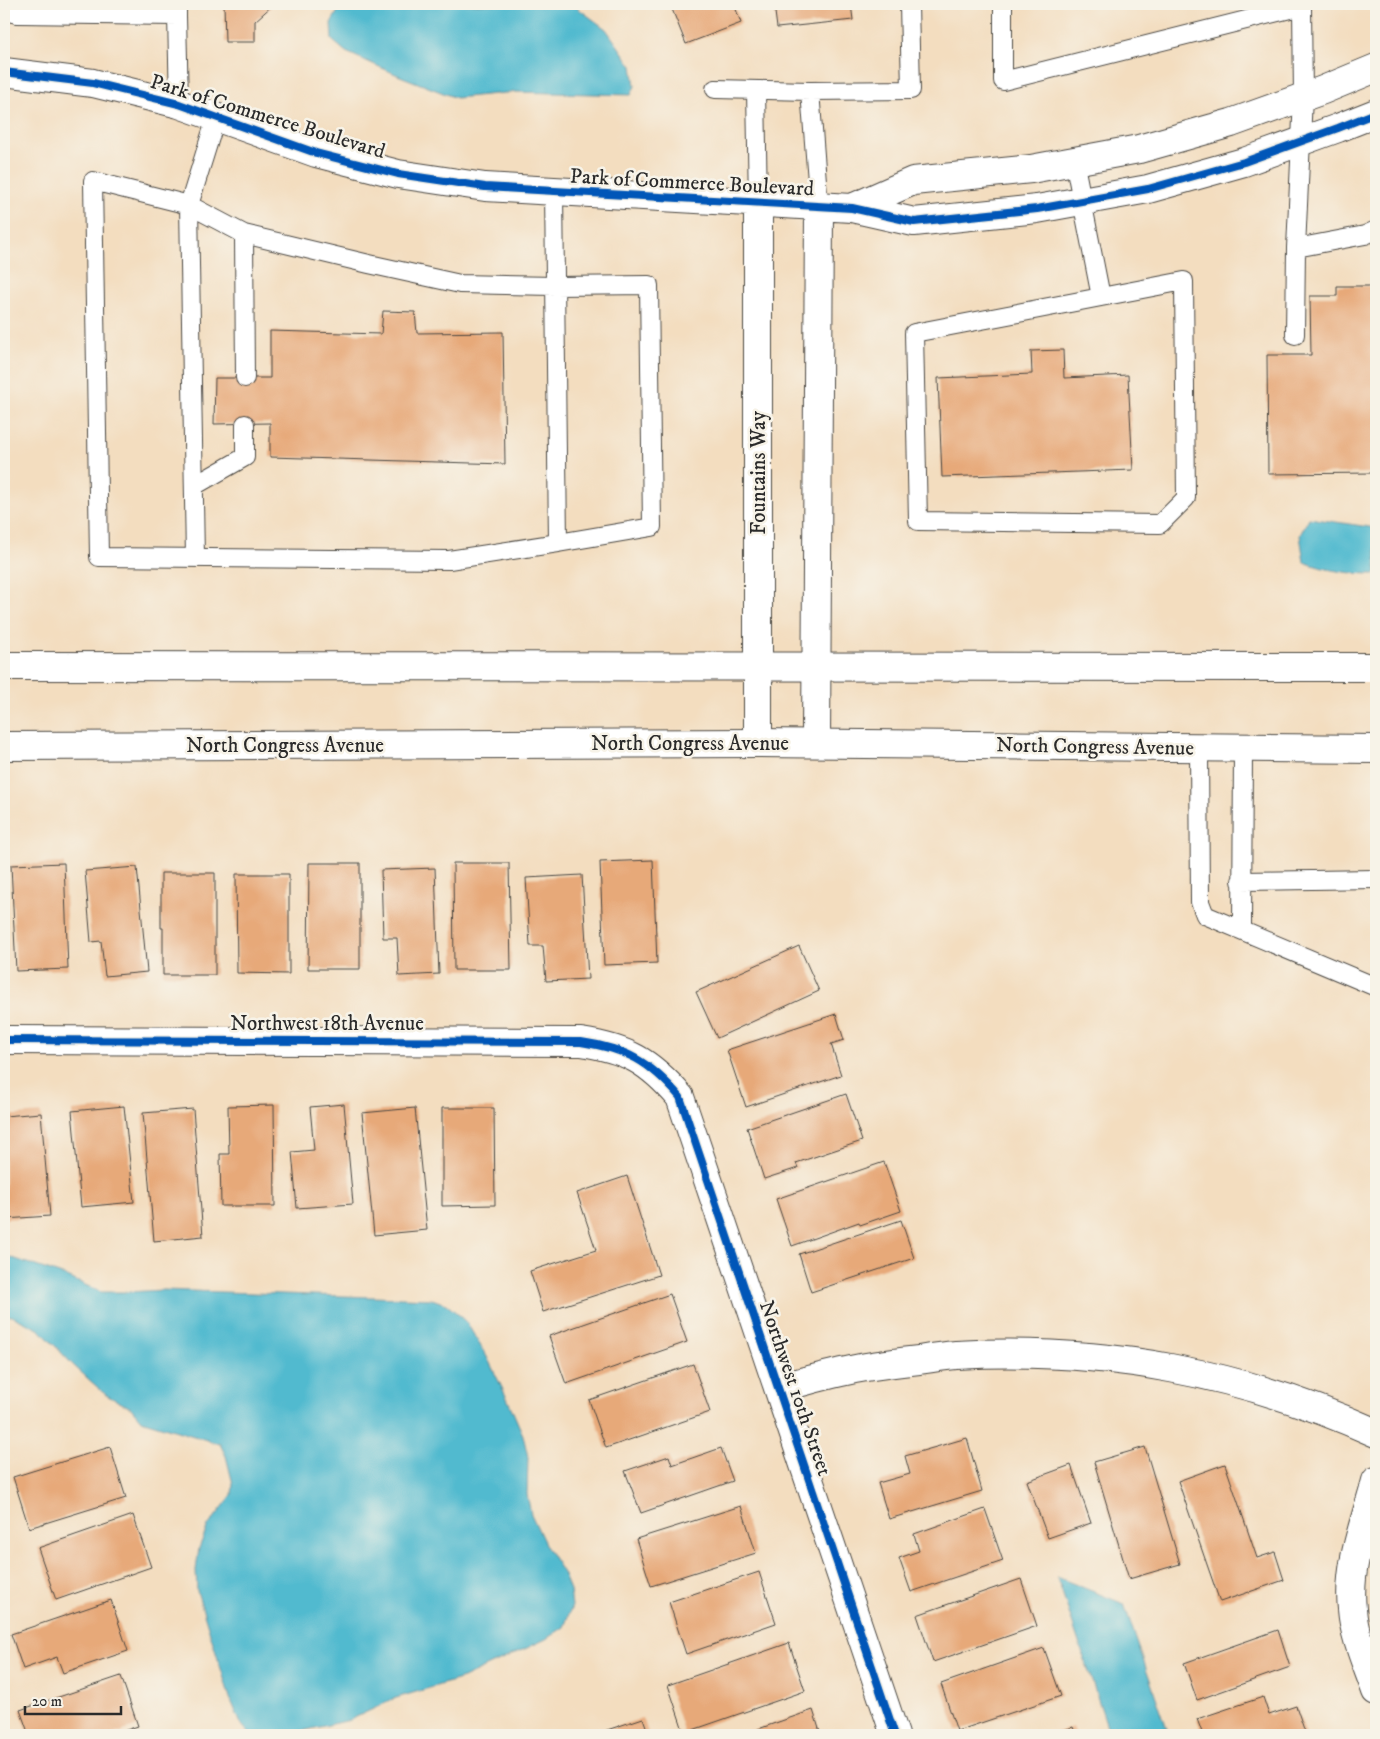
<svg xmlns="http://www.w3.org/2000/svg" width="1380" height="1739" font-family="'IM FELL DW Pica',serif">
	<style>
		.water { fill: #51bacf; stroke: #3e727d }
		.building { fill: #e7a979 }
		.lines { fill: none; stroke-linecap: round; stroke-linejoin: round }
		.service-casing { stroke: #494641; stroke-width: 20 }
		.minor-casing { stroke: #494641; stroke-width: 30 }
		.secondary-casing { stroke: #494641; stroke-width: 30 }
		.service { stroke: #fff; stroke-width: 18 }
		.minor { stroke: #fff; stroke-width: 28 }
		.secondary { stroke: #fff; stroke-width: 28 }
		.cycleway-casing { stroke: #f7f3e8; stroke-width: 11 }
		.cycleway { stroke: #0057b8; stroke-width: 8 }
		.labels { text-anchor: middle; stroke-width: 5; stroke-linejoin: round; paint-order: stroke }
		.street-label { font-size: 21px; fill: #2b2b2b; stroke: #f7f3e8 }
	</style>
	<rect width="100%" height="100%" fill="#f7f3e8"/>
	<filter id="ink" filterUnits="userSpaceOnUse"><feTurbulence type="fractalNoise" baseFrequency=".02" numOctaves="2"/><feDisplacementMap in="SourceGraphic" scale="10" xChannelSelector="R" yChannelSelector="G"/><feConvolveMatrix kernelMatrix="1 2 1 2 8 2 1 2 1" color-interpolation-filters="sRGB"/></filter>
	<filter id="wash" filterUnits="userSpaceOnUse"><feTurbulence type="fractalNoise" baseFrequency=".0096" numOctaves="4" result="noise"/><feDisplacementMap in="SourceGraphic" scale="20" xChannelSelector="R" yChannelSelector="G"/><feGaussianBlur stdDeviation="1.12" result="paint"/><feColorMatrix in="noise" values="0 0 0 0 0 0 0 0 0 0 0 0 0 0 0 0 0 1.4 0 .05"/><feComposite in="paint" operator="in"/></filter>
	<g filter="url(#wash)">
		<rect width="100%" height="100%" fill="#f3ddbf"/>
		<path class="water" d="M342 4H572L606 29 632 66 635 86 631 95 515 92 456 98 400 76 346 52 332 40 331 23Z
			M1309 518 1376 528V574C1352 574 1327 571 1304 562L1300 535Z
			M4 1255 65 1276 101 1292H128L163 1290 432 1299 446 1304 465 1320 486 1355 507 1398 523 1435 528 1457 527 1494 531 1514 546 1546 563 1573 570 1590 572 1606 564 1627 546 1639 463 1678 396 1698 350 1720 285 1735H251L241 1724 230 1698 197 1591 196 1570 199 1548 208 1526 232 1495 233 1484 226 1456 220 1444 141 1420 131 1408 106 1395 73 1365 40 1330 12 1316 4 1315Z
			M1057 1577 1124 1604 1169 1735H1110Z"/>
		<g id="blocks">
			<path class="building" d="M224 4H274L255 21V42H225Z
				M670 4H734L741 23 686 44Z
				M774 4H851L853 20 777 28Z
				M1337 286H1376V473L1268 474 1267 355H1311L1310 296H1337Z
				M383 311 415 312 417 333 503 332 505 464 270 457V423L214 424 215 378H270V331L381 334Z
				M1063 350 1064 378 1128 375 1133 470 942 477 938 378 1032 374 1031 351Z
				M653 860 657 963 604 965 600 862Z
				M64 863 68 969 16 971 11 865Z
				M309 863H360V969H308Z
				M453 863H509L511 970H454Z
				M137 867 147 972 105 976 101 941 91 942 85 871Z
				M435 868 439 974 399 976 397 938H383L381 870Z
				M161 873H215V975H163V928H161Z
				M236 874H289V974L237 973Z
				M582 875 588 979 546 981 543 946H530L526 878Z
				M799 946 819 991 717 1038 696 992Z
				M836 1014 844 1040 831 1044 841 1075 746 1107 727 1050Z
				M846 1094 862 1141 796 1163 798 1168 764 1179 747 1128Z
				M344 1104 353 1204 297 1208 292 1152 314 1150 310 1107Z
				M274 1105 275 1206H221L220 1154H229L228 1106Z
				M124 1106 134 1202 81 1207 72 1111Z
				M415 1108 427 1230 374 1235 362 1113Z
				M442 1108H494L495 1205 442 1206Z
				M193 1109 203 1236 154 1241 143 1113Z
				M41 1113 50 1216 5 1219 4 1116Z
				M884 1162 901 1211 860 1225 859 1222 792 1246 776 1199Z
				M627 1176 659 1275 543 1312 530 1271 596 1250 577 1193Z
				M901 1220 914 1258 811 1292 799 1254Z
				M670 1294 687 1342 566 1384 549 1336Z
				M693 1364 710 1412 606 1448 589 1400Z
				M967 1438 982 1491 889 1519 878 1483 910 1474 905 1456Z
				M110 1447 126 1498 29 1528 13 1477Z
				M1145 1447 1180 1564 1129 1579 1094 1462Z
				M721 1448 733 1481 641 1513 625 1471 669 1456 672 1465Z
				M1225 1464 1257 1558 1275 1552 1284 1580 1220 1602 1178 1481Z
				M1071 1465 1091 1523 1048 1538 1027 1481Z
				M741 1506 756 1553 651 1586 636 1539Z
				M985 1509 1003 1561 911 1592 899 1558 919 1551 914 1534Z
				M133 1515 151 1567 56 1600 38 1548Z
				M759 1572 776 1623 686 1654 669 1602Z
				M1021 1579 1037 1626 933 1662 917 1615Z
				M111 1600 128 1651 63 1673 57 1657 23 1669 11 1634Z
				M1278 1630 1290 1667 1197 1700 1184 1663Z
				M789 1643 805 1691 684 1733 668 1685Z
				M1044 1648 1061 1696 957 1731 941 1684Z
				M121 1676 138 1726 112 1735H29L20 1710Z
				M1263 1697 1269 1715 1296 1706 1306 1735H1203L1197 1719Z
				M813 1710 821 1735H741Z
				M643 1718 649 1735H592Z
				M1073 1727 1076 1735H1049Z"/>
		</g>
	</g>
	<g filter="url(#ink)">
		<use href="#blocks" fill-opacity="0" stroke="#494641" stroke-width="1"/>
		<g class="lines">
			<g class="service-casing">
				<path id="service" d="M1003 4V81L1302 6 1303 97 1296 248 1365 235 1376 230
					M4 11 17 14 177 16V4
					M177 16 179 104
					M715 89 810 91 911 90 909 4
					M756 90 758 204
					M810 91 819 207
					M216 118 189 205 244 234 369 264 460 284 555 286 649 285 652 527 558 543 554 191
					M1074 160 1101 297 914 333 918 521 1160 524 1186 498 1184 281 1101 297
					M244 234 245 378
					M1295 335 1296 248
					M194 486 245 457V424
					M195 558 189 205 93 181 99 557 449 560 558 543
					M1199 747 1200 902 1205 915 1376 987
					M1241 881 1376 879
					M1242 930 1243 748"/>
			</g>
			<g class="minor-casing">
				<path id="minor" d="M4 72 93 83 179 104 316 153 398 174 485 187 852 208 914 222 1037 209 1148 189 1244 162 1338 128 1376 113
					M852 208 913 181 1031 169 1139 149 1231 123 1323 90 1376 68
					M758 743V204
					M816 743 819 207
					M4 1040 581 1042C627 1049 649 1061 680 1097L895 1735
					M778 1388C807 1381 836 1372 866 1367 884 1364 901 1362 919 1360 931 1358 944 1356 956 1355 1104 1347 1241 1372 1376 1433
					M1376 1481C1365 1522 1347 1566 1352 1609 1354 1637 1367 1665 1376 1691"/>
			</g>
			<g class="secondary-casing">
				<path id="secondary" d="M4 666 1376 667
					M4 746 758 743 1376 749"/>
			</g>
			<use href="#service" class="service"/>
			<use href="#minor" class="minor"/>
			<use href="#secondary" class="secondary"/>
			<g class="cycleway-casing">
				<path id="cycleway" d="M4 72 93 83 179 104 316 153 398 174 485 187 852 208 914 222 1037 209 1148 189 1244 162 1338 128 1376 113
					M4 1040 581 1042C627 1049 649 1061 680 1097L895 1735"/>
			</g>
			<use href="#cycleway" class="cycleway"/>
		</g>
	</g>
	<g class="labels">
		<g class="street-label">
			<text transform="translate(268 116) rotate(17)" y="7">Park of Commerce Boulevard</text>
			<text transform="translate(692 182) rotate(3)" y="7">Park of Commerce Boulevard</text>
			<text transform="translate(758 473) rotate(-90)" y="7">Fountains Way</text>
			<text x="690" y="750">North Congress Avenue</text>
			<text x="285" y="752">North Congress Avenue</text>
			<text transform="translate(1095 746) rotate(1)" y="7">North Congress Avenue</text>
			<text x="327" y="1030">Northwest 18th Avenue</text>
			<text transform="translate(796 1388) rotate(71)" y="7">Northwest 10th Street</text>
		</g>
	</g>
	<rect width="1380" height="1739" fill="none" stroke="#f7f3e8" stroke-width="20"/>
	<path d="M25 1706v8h96v-8" fill="none" stroke="#2b2b2b" stroke-width="2.5"/>
	<text x="32" y="1706" font-size="15" fill="#2b2b2b" stroke="#f7f3e8" stroke-width="4" paint-order="stroke">20 m</text>
</svg>
